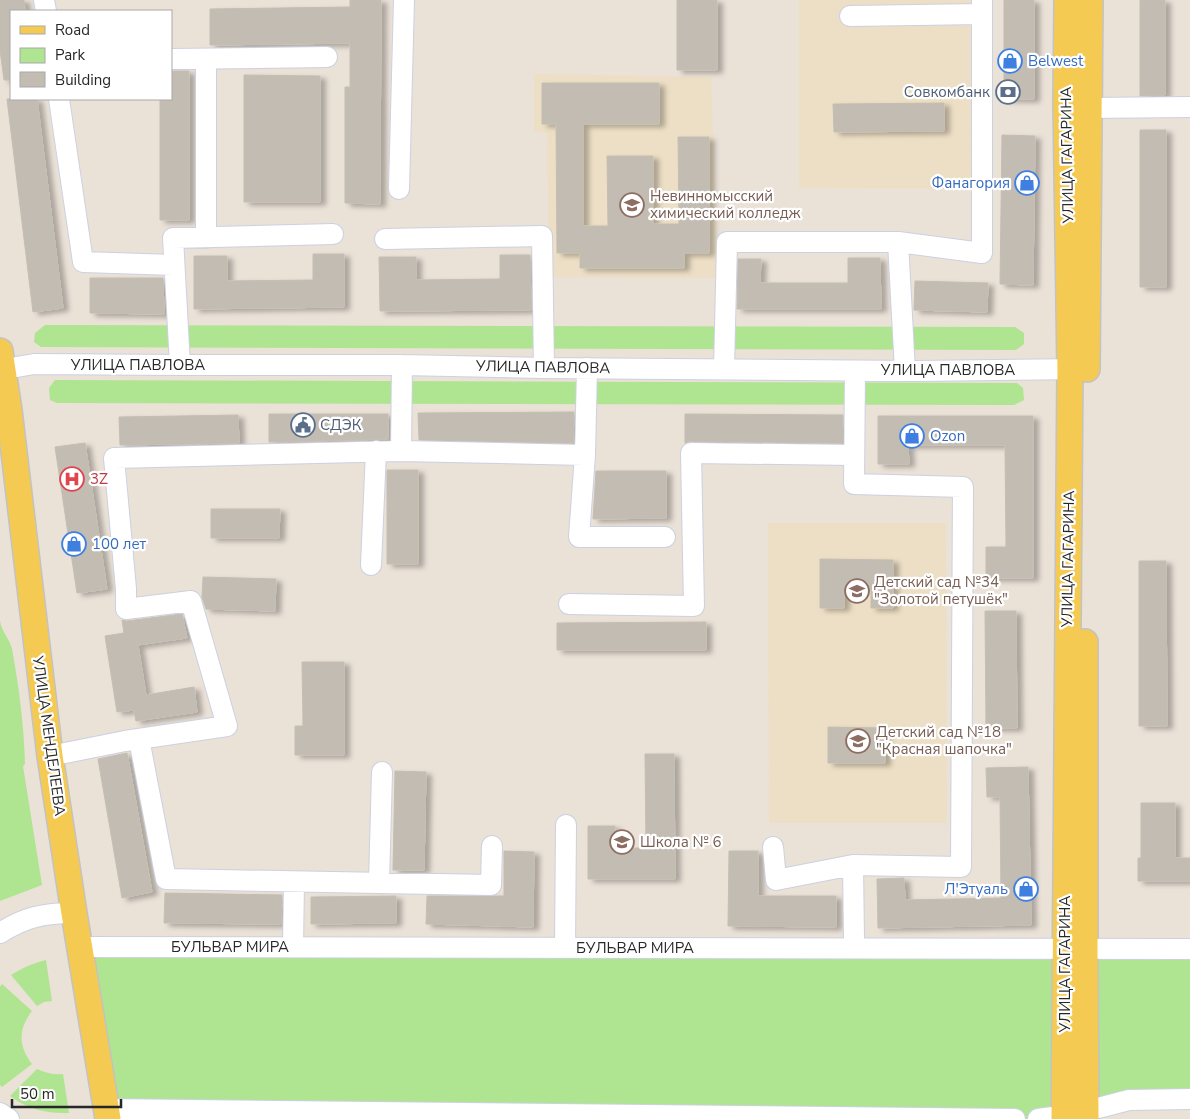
<svg xmlns="http://www.w3.org/2000/svg" width="1190" height="1119" font-family="'Nunito Sans',sans-serif">
	<style>
		.education { fill: #eddfc5 }
		.green { fill: #afe490 }
		.building { fill: #c2bcb3; stroke: #c5beb1; filter: url(#shadow) }
		.lines { fill: none; stroke-linecap: round; stroke-linejoin: round }
		.minor-casing { stroke: #ccd1e1; stroke-width: 22 }
		.major-casing { stroke: #c3c3c3; stroke-width: 28 }
		.minor { stroke: #fff; stroke-width: 20 }
		.major { stroke: #f5ca52; stroke-width: 25 }
		.labels { text-anchor: middle; stroke-width: 4.5; stroke-linejoin: round; paint-order: stroke }
		.shop-label { font-size: 15px; fill: #366cbe; stroke: #fff; text-anchor: start }
		.service-label { font-size: 15px; fill: #4e5e75; stroke: #fff; text-anchor: end }
		.street-label { font-size: 15px; fill: #272727; stroke: #fff }
		.education-label { font-size: 15px; fill: #785e54; stroke: #fff; text-anchor: start }
		.health-label { font-size: 15px; fill: #be3a42; stroke: #fff; text-anchor: start }
	</style>
	<defs>
		<filter id="shadow"><feDropShadow dx="5.5" dy="3" stdDeviation="2.5" flood-color="#0004"/></filter>
	</defs>
	<rect width="100%" height="100%" fill="#eae1d7"/>
	<path class="education" d="M799 0H970L971 189 799 188Z
		M534 74 711 77 718 278 549 277 547 133 534 132Z
		M768 523H946L947 823H769Z"/>
	<path class="green" d="M45 325 1015 327 1024 333V344L1016 350 41 347 34 342 35 333Z
		M55 380 1017 383 1023 388 1024 400 1014 405 57 403 50 400 49 388Z
		M0 621C2 633 10 639 12 649 19 687 24 726 25 764L23 766 42 885 0 901Z
		M80 947 1190 949V1099L1038 1119 106 1109Z
		M46 960 52 1001 44 1002 37 1006 11 975C22 968 33 963 46 960Z
		M2 984 32 1011C18 1029 18 1046 32 1064L2 1087 0 1085V987Z
		M37 1069C46 1073 53 1075 63 1074L69 1113C46 1114 28 1109 10 1096Z"/>
	<path class="building" d="M0 0H24L25 11H11V80H4L0 50Z
		M350 0H381L380 204 345 203V87H350V43L210 45V9L350 7Z
		M677 0H717V70H677Z
		M1004 0H1034V99H1004Z
		M1140 0H1165V95L1140 96Z
		M171 71H189V220H160V99H171Z
		M244 75 320 76V202H244Z
		M542 83H659V124H583V226H608L607 156H653V224H679L678 137H709V253H684V268H580V253H557L556 124H542Z
		M7 99H37L63 308 33 312Z
		M944 103V131L834 132 833 104Z
		M1140 130H1166V287H1140Z
		M1002 135 1035 136 1033 285 1000 284Z
		M313 254H344V307L194 309V256H227V281L313 280Z
		M500 255H530L531 310 380 311 379 257H416V280L500 279Z
		M848 258H880L881 309H737L738 259H761L760 283H848Z
		M90 278H163L164 314 90 313Z
		M915 281 988 283 987 312 914 310Z
		M574 412 573 443 419 440 418 413Z
		M269 414H388V439L269 442Z
		M685 414 843 415 842 443 691 441 685 443Z
		M238 415 239 443 120 445 119 417Z
		M878 416H1033V578H986V547H1006L1005 445H908L909 464H878Z
		M85 443 107 589 77 593 55 447Z
		M387 470H418V564H387Z
		M596 471H666V518L593 519Z
		M211 509H280L279 538H211Z
		M820 559 893 560V608H871V588H844V608H820Z
		M1139 561H1166L1167 726H1139Z
		M203 577 276 579 275 611 206 609 202 597Z
		M985 611H1016L1017 728H986Z
		M182 614 187 638 138 645 146 695 194 687 197 712 136 721 134 710 117 712 105 636 124 633 122 620 127 621Z
		M706 622V650H557V623Z
		M302 662H344V755H295V726H303Z
		M828 727 885 728V763H828Z
		M127 753 152 892 122 898 98 759Z
		M645 754H674L675 879H588V826H615V848H646Z
		M1028 767 1031 925 878 928 877 879 904 878 905 900 1001 898 1000 797H987L986 768Z
		M395 771 426 772 424 870H393Z
		M1141 803H1175V858H1190V881H1138V858H1141Z
		M504 851 534 852 533 927 426 924 427 896H504Z
		M729 851H758V896H836V927L728 926Z
		M165 893 282 895 281 924 164 923Z
		M396 896V923L311 924V897Z"/>
	<g class="lines">
		<g class="minor-casing">
			<path id="minor" d="M44 0 46 11
				M850 16 982 14
				M171 59 327 57
				M59 99 83 262 174 265
				M1089 108 1190 107
				M399 189 404 0
				M206 238V59
				M385 239 542 236 544 368
				M898 242 982 253V0
				M180 365 173 238 333 234
				M402 365 401 451 585 455
				M587 368 585 455 579 537H665
				M724 369 727 242H898L905 371
				M0 370 34 364 180 365H402L544 368 916 371 1085 369
				M371 565 376 451
				M569 604 694 606 691 453 854 455
				M139 739 166 879 491 885 492 846
				M50 756 125 741 227 726 191 601 126 609V589L114 458 401 451
				M773 847 776 880 853 865
				M379 883 382 772
				M0 933C25 917 44 913 74 913
				M80 947 1190 949
				M293 947 294 882
				M565 948 566 825
				M853 948 854 938 853 865 961 867 963 487 854 484 855 371
				M106 1109 1015 1119
				M0 1113 9 1119
				M1038 1119 1075 1114 1129 1100 1190 1099"/>
		</g>
		<g class="major-casing">
			<path id="major" d="M0 351 9 410 50 756 74 913 108 1119
				M1087 369 1090 0
				M1085 642V949L1086 1119
				M1064 1119 1070 370 1066 104 1067 0"/>
		</g>
		<use href="#minor" class="minor"/>
		<use href="#major" class="major"/>
	</g>
	<defs>
		<g id="shop-ring" transform="scale(1.25)"><circle r="9.5" fill="#fff" stroke="#3f7fe0" stroke-width="1.5"/><path d="M-5-2.5h2.3a2.7 3.5 0 0 1 5.4 0H5L5.5 6h-11ZM-1.5-2.5h3a1.5 2.3 0 0 0-3 0Z" fill="#3f7fe0"/></g>
		<g id="bank-ring" transform="scale(1.25)"><circle r="9.5" fill="#fff" stroke="#5c6f8a" stroke-width="1.5"/><path d="M-6-4H6V4H-6ZM0-2.3a2.3 2.3 0 1 0 0 4.6a2.3 2.3 0 1 0 0-4.6Z" fill="#5c6f8a"/></g>
		<g id="school-ring" transform="scale(1.25)"><circle r="9.5" fill="#fff" stroke="#8d6e63" stroke-width="1.5"/><path d="M0-5L7-2L0 1L-7-2ZM-4 1L0 2.5L4 1V4Q0 6-4 4Z" fill="#8d6e63"/></g>
		<g id="civic-ring" transform="scale(1.25)"><circle r="9.5" fill="#fff" stroke="#5c6f8a" stroke-width="1.5"/><path d="M-.6-6.5H3V-4.5H.6V-3L4-1V1h2V6H-6V1h2V-1L-.6-3ZM-1.2 2.5V6h2.4V2.5Z" fill="#5c6f8a"/></g>
		<g id="hospital-ring" transform="scale(1.25)"><circle r="9.5" fill="#fff" stroke="#e0444e" stroke-width="1.5"/><path d="M-5-5h3v3.5h4V-5h3V5h-3V1.5h-4V5h-3Z" fill="#e0444e"/></g>
	</defs>
	<g fill-rule="evenodd">
		<use href="#shop-ring" x="1010" y="61"/>
		<use href="#bank-ring" x="1008" y="92"/>
		<use href="#shop-ring" x="1027" y="183"/>
		<use href="#school-ring" x="632" y="205"/>
		<use href="#civic-ring" x="303" y="425"/>
		<use href="#shop-ring" x="912" y="436"/>
		<use href="#hospital-ring" x="72" y="479"/>
		<use href="#shop-ring" x="74" y="544"/>
		<use href="#school-ring" x="857" y="591"/>
		<use href="#school-ring" x="858" y="741"/>
		<use href="#school-ring" x="622" y="842"/>
		<use href="#shop-ring" x="1026" y="889"/>
	</g>
	<g class="labels">
		<g class="shop-label">
			<text x="1028" y="66">Belwest</text>
			<text x="1010" y="188" text-anchor="end">Фанагория</text>
			<text x="930" y="441">Ozon</text>
			<text x="92" y="549">100 лет</text>
			<text x="1008" y="894" text-anchor="end">Л'Этуаль</text>
		</g>
		<g class="service-label">
			<text x="990" y="97">Совкомбанк</text>
			<text x="320" y="430" text-anchor="start">СДЭК</text>
		</g>
		<g class="street-label">
			<text transform="translate(1067 155) rotate(-91)" y="5">УЛИЦА ГАГАРИНА</text>
			<text x="138" y="370">УЛИЦА ПАВЛОВА</text>
			<text transform="translate(543 367) rotate(1)" y="5">УЛИЦА ПАВЛОВА</text>
			<text x="948" y="375">УЛИЦА ПАВЛОВА</text>
			<text transform="translate(1068 559) rotate(-89)" y="5">УЛИЦА ГАГАРИНА</text>
			<text transform="translate(49 736) rotate(82)" y="5">УЛИЦА МЕНДЕЛЕЕВА</text>
			<text x="230" y="952">БУЛЬВАР МИРА</text>
			<text x="635" y="953">БУЛЬВАР МИРА</text>
			<text transform="translate(1065 964) rotate(-90)" y="5">УЛИЦА ГАГАРИНА</text>
		</g>
		<g class="education-label">
			<text x="650" y="201">Невинномысский<tspan x="650" dy="17">химический колледж</tspan></text>
			<text x="874" y="587">Детский сад №34<tspan x="874" dy="17">"Золотой петушёк"</tspan></text>
			<text x="876" y="737">Детский сад №18<tspan x="876" dy="17">"Красная шапочка"</tspan></text>
			<text x="640" y="847">Школа № 6</text>
		</g>
		<g class="health-label">
			<text x="90" y="484">3Z</text>
		</g>
	</g>
	<rect x="10" y="10" width="162" height="90" fill="#ffffff" stroke="#a9a9a9"/>
	<rect x="20" y="26" width="25" height="8" fill="#f5ca52" stroke="#a9a9a9"/>
	<text x="55" y="35" font-size="15" fill="#272727">Road</text>
	<rect x="20" y="48" width="25" height="15" fill="#afe490" stroke="#a9a9a9"/>
	<text x="55" y="60" font-size="15" fill="#272727">Park</text>
	<rect x="20" y="72" width="25" height="15" fill="#c2bcb3" stroke="#a9a9a9"/>
	<text x="55" y="85" font-size="15" fill="#272727">Building</text>
	<path d="M12 1099v8h109v-8" fill="none" stroke="#272727" stroke-width="2.5"/>
	<text x="20" y="1099" font-size="15" fill="#272727" stroke="#ffffff" stroke-width="4" paint-order="stroke">50 m</text>
</svg>
